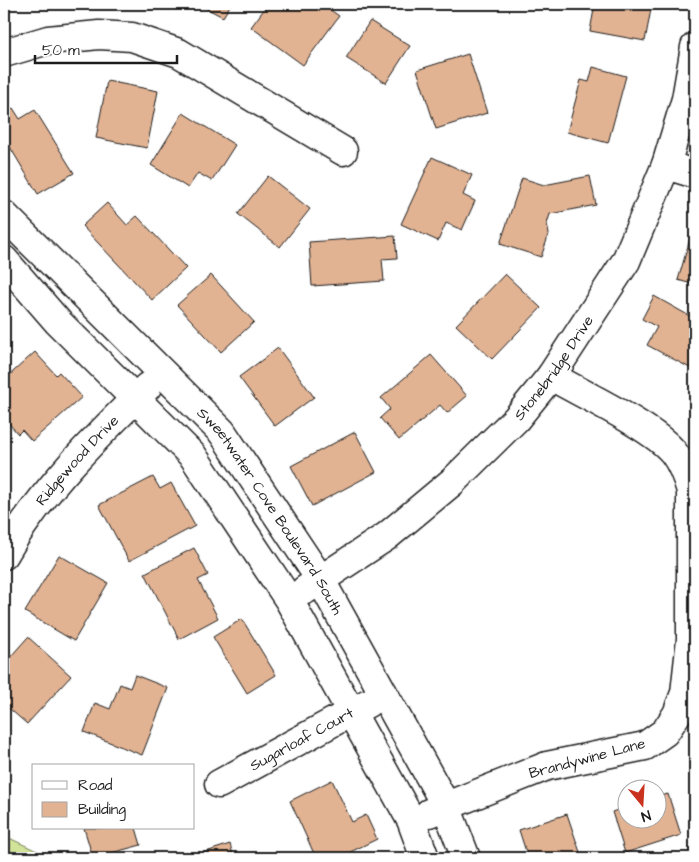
<svg xmlns="http://www.w3.org/2000/svg" width="699" height="862" font-family="'Architects Daughter',sans-serif">
	<style>
		.green { fill: #d0e398; stroke: #76805a }
		.building { fill: #e2b393; stroke: #1c1c1c }
		.lines { fill: none; stroke-linecap: round; stroke-linejoin: round }
		.minor-casing { stroke: #1c1c1c; stroke-width: 31 }
		.minor { stroke: #fff; stroke-width: 28 }
		.labels { text-anchor: middle; stroke-width: 5; stroke-linejoin: round; paint-order: stroke }
		.street-label { font-size: 15px; fill: #1c1c1c; stroke: #fff }
	</style>
	<rect width="100%" height="100%" fill="#fff"/>
	<filter id="ink" filterUnits="userSpaceOnUse"><feTurbulence type="fractalNoise" baseFrequency=".02" numOctaves="2"/><feDisplacementMap in="SourceGraphic" scale="10" xChannelSelector="R" yChannelSelector="G"/><feConvolveMatrix kernelMatrix="1 2 1 2 8 2 1 2 1" color-interpolation-filters="sRGB"/></filter>
	<g filter="url(#ink)">
		<path class="green" d="M4 836H5L52 858H4Z"/>
		<path class="building" d="M198 4H231L223 17Z
			M268 4H299L305 8 308 4H322L339 16 303 65 251 27Z
			M595 4H652L645 41 590 31Z
			M370 21 410 46 386 83 346 58Z
			M468 54 487 113 436 129 417 70Z
			M593 67 626 76 608 143 567 132 581 80 589 82Z
			M107 81 158 91 147 148 96 138Z
			M13 108 20 119 35 110 74 173 38 194 4 137V113Z
			M183 113 235 145 212 181 198 173 188 188 151 165Z
			M432 157 472 175 463 195 475 201 462 230 446 223 438 241 401 224Z
			M268 176 310 209 280 247 238 214Z
			M590 176 596 205 550 214 547 224 549 234 541 257 500 244 522 178 544 185Z
			M107 203 127 225 137 216 186 268 152 300 82 226Z
			M694 225H695V285L678 280Z
			M395 236 397 258 382 259 384 281 312 286 309 242Z
			M505 274 541 308 492 359 456 325Z
			M211 275 254 322 221 352 177 305Z
			M654 296 695 319V358L690 368 647 345 657 327 642 319Z
			M278 348 314 397 275 426 239 377Z
			M35 352 56 375 59 372 82 397 32 441 22 430 18 434 4 418V402L9 397 4 391V380Z
			M431 355 467 396 447 413 440 405 399 440 380 418 390 409 381 398Z
			M355 432 376 472 312 506 291 466Z
			M153 477 160 489 171 483 195 526 129 561 99 505Z
			M194 548 208 575 198 580 218 618 179 639 145 573Z
			M59 555 108 583 74 641 25 612Z
			M242 619 276 675 247 693 213 637Z
			M28 637 71 676 27 724 4 704V664Z
			M135 675 168 688 142 755 84 732 95 703 110 709 120 684 130 688Z
			M332 780 352 822 366 815 377 839 338 858H316L290 801Z
			M668 794 681 835 625 853 612 812 626 807V820H656V797Z
			M567 814 582 858H528L519 830Z
			M84 828H136L141 845 93 858Z
			M230 844 234 858H188Z"/>
		<g class="lines">
			<g class="minor-casing">
				<g id="minor">
					<path d="M4 53 48 40 99 35 132 37 179 53 343 151"/>
					<path d="M666 165 695 174"/>
					<path id="s1" d="M4 215 222 432 320 579 446 806 466 858"/>
					<path d="M4 260 58 322 193 456 289 600 411 820 425 858"/>
					<path id="s2" d="M4 555C40 492 95 438 147 387"/>
					<path id="s3" d="M305 590 387 536 452 482 516 419 551 376 626 261 666 165 686 99 695 47"/>
					<path id="s4" d="M219 784 368 703"/>
					<path d="M429 813 547 766 645 746 665 732 677 714 685 693 691 639V491C687 477 683 465 674 453 655 428 580 393 551 376"/>
				</g>
			</g>
			<use href="#minor" class="minor"/>
		</g>
	</g>
	<g class="labels">
		<g class="street-label">
			<text dy="5" stroke="none"><textPath href="#s3" startOffset="336">Stonebridge Drive</textPath></text>
			<text dy="5" stroke="none"><textPath href="#s2" startOffset="120">Ridgewood Drive</textPath></text>
			<text dy="5" stroke="none"><textPath href="#s1" startOffset="400">Sweetwater Cove Boulevard South</textPath></text>
			<text dy="5" stroke="none"><textPath href="#s4" startOffset="94">Sugarloaf Court</textPath></text>
			<text transform="translate(587 758) rotate(-15)" y="5">Brandywine Lane</text>
		</g>
	</g>
	<rect width="699" height="862" fill="none" stroke="#fff" stroke-width="20"/>
	<rect x="10" y="10" width="679" height="842" fill="none" stroke="#1c1c1c" stroke-width="2" filter="url(#ink)"/>
	<rect x="32" y="764" width="162" height="65" fill="#ffffff" stroke="#a4a4a4"/>
	<rect x="42" y="781" width="25" height="8" fill="#ffffff" stroke="#a4a4a4"/>
	<text x="78" y="790" font-size="15" fill="#1c1c1c">Road</text>
	<rect x="42" y="802" width="25" height="15" fill="#e2b393" stroke="#a4a4a4"/>
	<text x="78" y="814" font-size="15" fill="#1c1c1c">Building</text>
	<g transform="translate(642 804) rotate(162)"><circle r="24" fill="#ffffff" stroke="#a4a4a4"/>
	<path d="M0-4L9 19L0 12L-9 19Z" fill="#c8321e"/>
	<text y="-8" font-size="14" font-weight="bold" text-anchor="middle" fill="#1c1c1c">N</text>
	</g>
	<path d="M35 55v8h142v-8" fill="none" stroke="#1c1c1c" stroke-width="2.5"/>
	<text x="42" y="55" font-size="15" fill="#1c1c1c" stroke="#ffffff" stroke-width="4" paint-order="stroke">50 m</text>
</svg>
